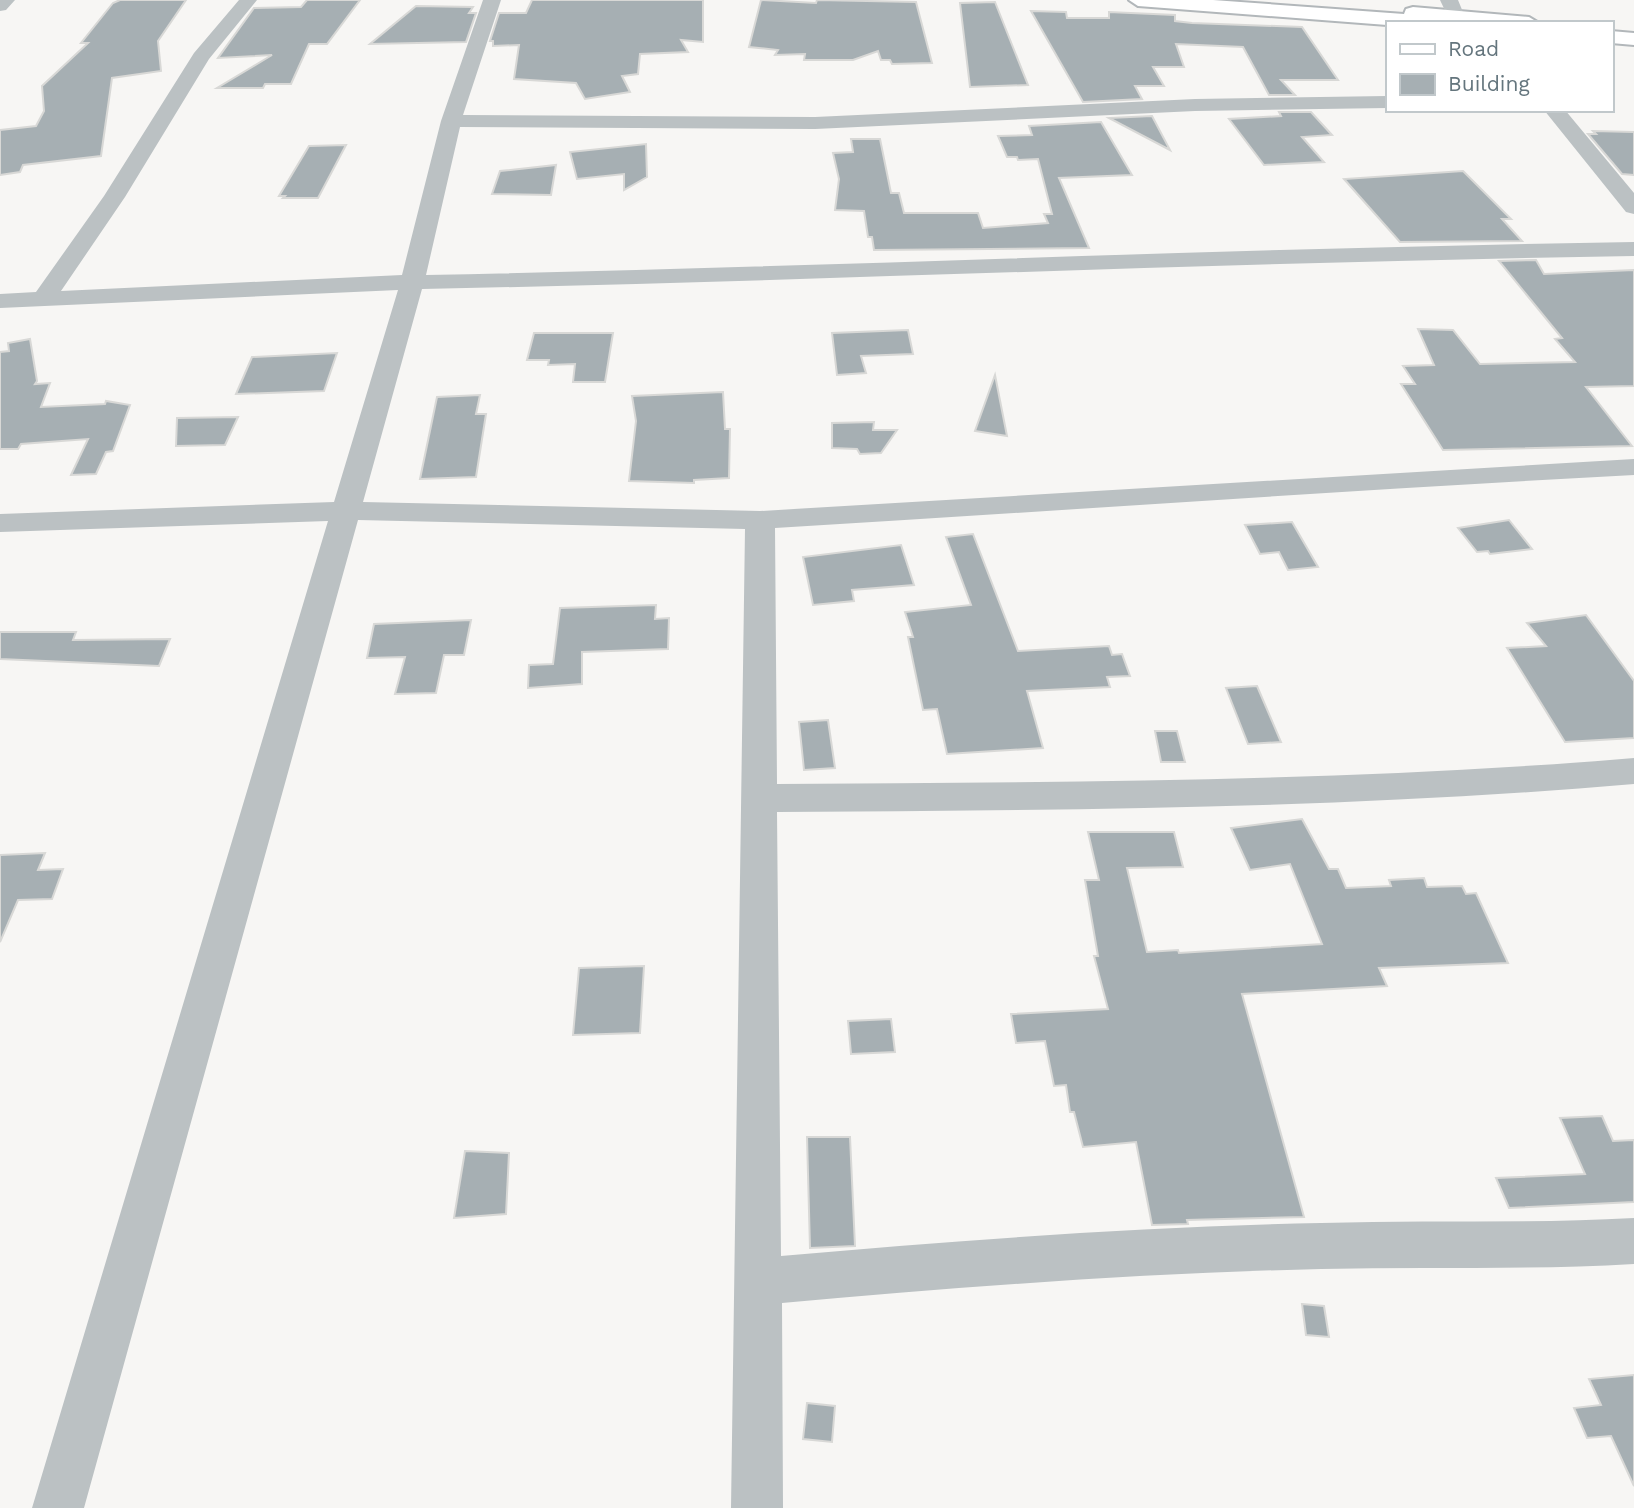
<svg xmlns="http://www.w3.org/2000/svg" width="1634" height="1508" font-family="'Work Sans',sans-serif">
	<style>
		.building { fill: #a6afb3; stroke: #d8d8d6; stroke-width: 2 }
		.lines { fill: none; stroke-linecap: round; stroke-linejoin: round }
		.primary-casing { stroke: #b2b7ba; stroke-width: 4 }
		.street { fill: #bbc1c3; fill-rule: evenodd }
		.primary { fill: #fff; fill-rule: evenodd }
	</style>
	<rect width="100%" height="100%" fill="#f7f6f4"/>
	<path class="building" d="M120 0H186L158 41 161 71 112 78 101 156 23 165 20 172 0 175V130L36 126 44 111 42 86 88 43H81L113 3Z
		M307 0H360L327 44H309L291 84H265L263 88H217L272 55 218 58 254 8 301 7Z
		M532 0H703V42L681 40 688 52 640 54 638 74 622 76 630 92 585 99 576 83 514 79 519 45 493 46V41H490L499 13H526Z
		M761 0 816 3 817 0 916 2 932 63 892 64 890 60H881L878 51 853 60H804L805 54 775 55 778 50 749 47Z
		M995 2 1028 85 970 87 960 3Z
		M416 6 473 7 469 13H476L466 42 370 44Z
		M1031 11 1066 12 1067 18H1109V12L1175 15V21L1192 23 1302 27 1338 80H1281L1295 95H1269L1243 47 1176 44 1184 67H1153L1164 86H1135L1142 99 1083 102Z
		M1279 112H1311L1332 135 1302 137 1324 162 1264 165 1229 119 1281 116Z
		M1152 116 1170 150 1109 118Z
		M1101 122 1132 175 1059 178 1089 248 874 250 872 237H868L864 211 835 210 839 179 833 153 853 152 851 139H880L891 193H899L904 213H978L983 228 1048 223 1044 214H1052L1038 159 1018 160 1017 157H1007L998 136 1032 135 1029 126Z
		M1593 131 1634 132V175L1622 174 1588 134H1596Z
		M646 144 647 177 624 190V174L577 179 570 152Z
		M346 145 318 198H283L285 196H279L309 146Z
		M556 165 551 195 492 194 500 171Z
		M1463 171 1511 219H1502L1522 241 1400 242 1344 179Z
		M1536 260 1544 274 1634 270V386L1586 387 1632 446 1443 450 1401 384H1415L1403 366 1434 365 1418 329 1453 330 1480 364 1575 362 1555 339 1562 338 1499 261Z
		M908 330 913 354 861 356 866 373 837 375 832 333Z
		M534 333H613L605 382H573L575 364 548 365 549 360H527Z
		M30 339 37 381 35 384 50 383 41 407 105 404 106 401 130 405 113 451 106 452 96 474 71 475 88 439 21 444 18 449H0V352L9 351 8 343Z
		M337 353 324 391 236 394 252 357Z
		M995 375 1007 436 975 431Z
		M723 392 725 429H730L729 478 694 480V483L629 481 636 421 632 396Z
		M480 395 476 414H486L476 477 420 479 437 397Z
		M238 417 225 445 176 446 177 418Z
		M874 422 873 430H897L881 453 860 454 857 449 832 448V423Z
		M1509 520 1532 549 1490 554 1488 551 1477 552 1458 528Z
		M1292 522 1318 567 1288 570 1279 552 1260 554 1245 525Z
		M973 534 1018 651 1109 646 1112 655 1122 654 1130 676 1107 677 1110 687 1027 691 1043 748 947 754 937 709 923 710 908 637H913L905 612 971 605 946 537Z
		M901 545 914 585 852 590 854 601 813 605 803 557Z
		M656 605 655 619 669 618 668 649 582 652V684L528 688 529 665 553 664 560 608Z
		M1586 615 1634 681V738L1565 742 1507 648 1546 646 1527 623Z
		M471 620 464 655H444L436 693 395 694 405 657 367 658 374 624Z
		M0 632H76L73 640 170 639 159 666 0 659Z
		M1257 686 1281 742 1248 744 1226 688Z
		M828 720 835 768 804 770 799 722Z
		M1155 731H1177L1185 762H1161Z
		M1302 819 1329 869H1338L1346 888 1391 886 1389 880 1424 878 1427 887 1462 886 1466 894 1476 893 1508 963 1379 968 1387 986 1242 994 1304 1217 1187 1220 1188 1224 1152 1225 1136 1142 1083 1147 1074 1112H1070L1066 1085 1054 1086 1045 1041 1016 1043 1011 1014 1108 1009 1094 956H1098L1085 880H1099L1088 832H1174L1183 867 1127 868 1147 952 1178 950 1179 953 1322 944 1290 864 1250 870 1231 828Z
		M45 853 38 870 63 869 52 899 18 900 0 942V855Z
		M644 966 640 1033 573 1035 579 968Z
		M891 1019 895 1052 851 1054 848 1021Z
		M1602 1116 1613 1141 1634 1140V1202L1509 1208 1496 1178 1585 1174 1560 1118Z
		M807 1137H850L855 1246 810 1248Z
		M465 1151 509 1153 506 1214 454 1218Z
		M1302 1304 1324 1306 1329 1337 1306 1335Z
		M1634 1375V1486L1611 1436 1587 1438 1574 1408 1601 1405 1589 1379Z
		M807 1403 835 1406 832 1442 803 1439Z"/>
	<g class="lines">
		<g class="primary-casing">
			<path id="primary" d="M1129 0H1213L1404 14 1406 9 1413 7 1529 17 1539 23 1387 25 1138 6Z
				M1611 31 1634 33V45L1611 43Z"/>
		</g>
		<path class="street" d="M0 0H15L6 10 0 11Z
			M239 0H257L209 59 125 197 61 291 402 275 441 121 483 0H501L463 115 815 117 1195 99 1387 96V108L1195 111 815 129 460 127 426 275C829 267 1231 248 1634 242V256C1230 262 826 281 422 289L363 502 760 511 1634 459V475C1347 490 1061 511 775 528L777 784C1063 782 1349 782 1634 758V784C1349 809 1063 810 777 812L781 1256C960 1240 1141 1227 1321 1223 1426 1220 1530 1224 1634 1218V1264C1530 1270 1426 1267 1321 1269 1142 1273 960 1287 782 1303L783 1508H731L745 529 358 520 84 1508H32L328 521 0 532V514L334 502 398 290 0 308V294L36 292 104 196 194 53Z
			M1440 0H1458L1465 17 1462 21H1450Z
			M1544 110H1565L1634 193V214L1626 212Z"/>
		<use href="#primary" class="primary"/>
	</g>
	<rect x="1386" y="21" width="228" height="91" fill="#ffffff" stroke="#c1c8cb" stroke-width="2"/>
	<rect x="1400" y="44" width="35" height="10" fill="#ffffff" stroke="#c1c8cb" stroke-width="2"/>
	<text x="1448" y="56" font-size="21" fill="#64757d">Road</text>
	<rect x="1400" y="74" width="35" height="21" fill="#a6afb3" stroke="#c1c8cb" stroke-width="2"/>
	<text x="1448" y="91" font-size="21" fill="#64757d">Building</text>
</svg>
